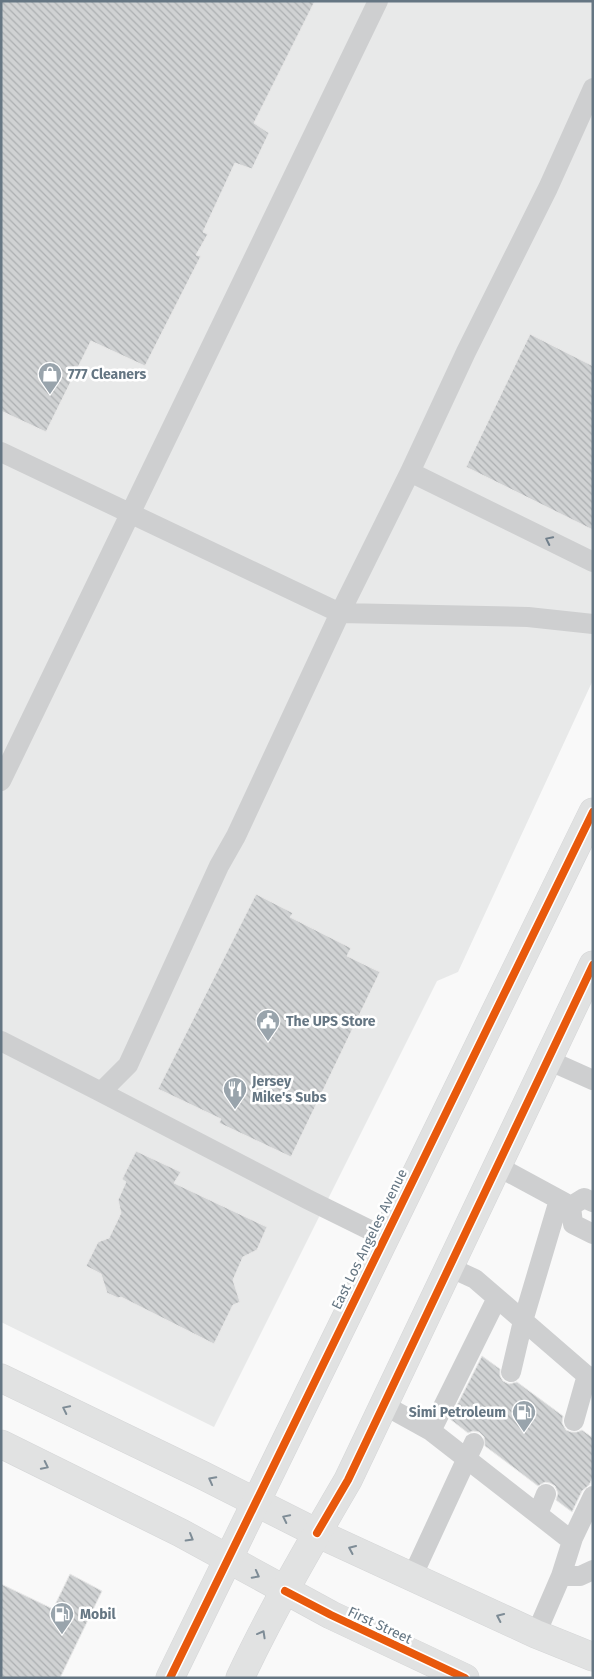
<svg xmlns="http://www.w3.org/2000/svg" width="594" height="1679" font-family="'Fira Sans',sans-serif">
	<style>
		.built { fill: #e8e9e9 }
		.building { fill: url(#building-back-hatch); stroke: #e8e8e8 }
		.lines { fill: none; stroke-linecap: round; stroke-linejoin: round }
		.secondary-casing { stroke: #d5d6d7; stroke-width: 29 }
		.primary-casing { stroke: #d5d6d7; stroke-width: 29 }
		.lane { stroke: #cecfd0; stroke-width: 20 }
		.secondary { stroke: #e1e2e2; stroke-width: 28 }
		.primary { stroke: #e1e2e2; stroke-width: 28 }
		.cycleway-casing { stroke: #fff; stroke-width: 11 }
		.cycleway { stroke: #e8590c; stroke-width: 8 }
		.oneway { stroke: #707f8b }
		.oneway2 { stroke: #7e8c96 }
		.labels { text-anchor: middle; stroke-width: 5; stroke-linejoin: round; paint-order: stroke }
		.poi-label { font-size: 14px; font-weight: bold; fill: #657683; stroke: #fff; text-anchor: start }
		.street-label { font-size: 14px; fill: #657683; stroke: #fff }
	</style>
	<defs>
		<pattern id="building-back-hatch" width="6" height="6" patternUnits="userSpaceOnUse" patternTransform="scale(1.25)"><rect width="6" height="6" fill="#d0d2d3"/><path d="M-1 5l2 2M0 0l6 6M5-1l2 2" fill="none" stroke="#acafb1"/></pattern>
	</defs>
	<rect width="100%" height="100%" fill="#f9f9f9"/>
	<path class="built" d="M1 1H593V680L458 972 437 981 214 1427 1 1322Z"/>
	<path class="building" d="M1 1H315L254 123 269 133 252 169 235 163 203 232 208 234 196 255 201 256 145 366 91 341 46 432 1 411Z
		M530 334 593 366V530L466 467Z
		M256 894 293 913 290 917 351 948 347 956 380 972 291 1157 219 1123 221 1119 158 1089Z
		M136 1151 181 1172 174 1183 267 1227 257 1250 243 1257 233 1280 240 1302 233 1305 214 1344 121 1297 118 1298 107 1293 101 1274 86 1266 98 1242 109 1238 121 1213 118 1200 126 1182 122 1179Z
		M482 1356 500 1369V1376L503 1381 509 1384 517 1382 563 1416 562 1423 566 1430 571 1432H577L582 1430 593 1438V1477L589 1485 582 1491 572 1512 556 1500 558 1493 555 1486 550 1483 545 1482 538 1486 485 1446 484 1437 479 1432 473 1431 468 1433 450 1419Z
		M70 1574 102 1591 60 1678H1V1584L53 1609Z"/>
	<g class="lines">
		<g class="secondary-casing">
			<path id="secondary" d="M1 1378 202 1475 317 1533 536 1634 593 1657
				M1 1444 181 1533 331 1615 465 1678"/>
		</g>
		<g class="primary-casing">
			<path id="primary" d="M170 1678 593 812
				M240 1678C272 1610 310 1545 348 1480L593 965"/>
		</g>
		<path class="lane" d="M1 452 340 613 528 617 593 624
			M410 472 593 562
			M1 781 378 1
			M1 1041 101 1092
			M548 1060 593 1080
			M497 1166 571 1206
			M571 1206 573 1224 593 1234
			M571 1206 584 1198 593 1202
			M384 1237 309 1200 101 1092 128 1065 219 866 236 836 340 613 410 472 466 352 548 188 593 88
			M449 1267 475 1279 593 1381
			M511 1372 523 1321 559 1200
			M384 1405 431 1431 572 1541
			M574 1421 587 1375
			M431 1431 497 1298
			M538 1514 546 1494
			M561 1576H580L593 1570
			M412 1577 474 1443
			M536 1634 561 1576 573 1538 593 1496"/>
		<use href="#secondary" class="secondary"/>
		<use href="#primary" class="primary"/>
		<g class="cycleway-casing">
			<path id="cycleway" d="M317 1533 348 1480 593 965
				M285 1591 331 1615 465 1678
				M170 1678 593 812"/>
		</g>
		<use href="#cycleway" class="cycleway"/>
	</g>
	<defs><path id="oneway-chevron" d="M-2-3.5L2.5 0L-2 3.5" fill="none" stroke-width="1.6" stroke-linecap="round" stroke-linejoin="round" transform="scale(1.25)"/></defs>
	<use class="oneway" href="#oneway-chevron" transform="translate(549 540) rotate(-154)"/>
	<g class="oneway2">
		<use href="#oneway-chevron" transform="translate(66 1409) rotate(-154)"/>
		<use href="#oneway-chevron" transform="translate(45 1466) rotate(26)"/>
		<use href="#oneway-chevron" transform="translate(212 1480) rotate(-152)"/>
		<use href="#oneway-chevron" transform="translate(286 1518) rotate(-154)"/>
		<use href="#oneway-chevron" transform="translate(190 1538) rotate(30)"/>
		<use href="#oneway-chevron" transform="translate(352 1549) rotate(-156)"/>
		<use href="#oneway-chevron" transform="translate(256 1575) rotate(28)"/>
		<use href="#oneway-chevron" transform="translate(500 1617) rotate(-155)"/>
		<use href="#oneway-chevron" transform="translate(262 1634) rotate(-61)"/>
	</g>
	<defs>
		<g id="shop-pin" transform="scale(1.25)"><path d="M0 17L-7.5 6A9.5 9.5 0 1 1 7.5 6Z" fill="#99a4ac" stroke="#fff"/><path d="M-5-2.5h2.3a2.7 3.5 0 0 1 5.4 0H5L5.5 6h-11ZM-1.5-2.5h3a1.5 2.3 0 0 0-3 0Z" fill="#fff"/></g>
		<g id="civic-pin" transform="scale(1.25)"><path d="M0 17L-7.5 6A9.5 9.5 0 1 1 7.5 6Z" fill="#99a4ac" stroke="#fff"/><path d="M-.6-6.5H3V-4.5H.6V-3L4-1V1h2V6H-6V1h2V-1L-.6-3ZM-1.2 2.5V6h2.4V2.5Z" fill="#fff"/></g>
		<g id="restaurant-pin" transform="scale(1.25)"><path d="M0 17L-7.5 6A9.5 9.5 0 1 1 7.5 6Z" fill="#99a4ac" stroke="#fff"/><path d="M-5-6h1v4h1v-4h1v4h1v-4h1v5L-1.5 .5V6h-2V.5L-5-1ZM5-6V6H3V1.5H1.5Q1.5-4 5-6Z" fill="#fff"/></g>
		<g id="fuel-pin" transform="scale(1.25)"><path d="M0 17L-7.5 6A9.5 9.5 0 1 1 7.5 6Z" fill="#99a4ac" stroke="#fff"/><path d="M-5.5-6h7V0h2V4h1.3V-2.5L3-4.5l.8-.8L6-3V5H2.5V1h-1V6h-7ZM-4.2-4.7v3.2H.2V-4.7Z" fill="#fff"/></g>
	</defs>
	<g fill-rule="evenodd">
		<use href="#shop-pin" x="50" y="374"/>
		<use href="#civic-pin" x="268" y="1021"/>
		<use href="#restaurant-pin" x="235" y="1089"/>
		<use href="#fuel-pin" x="524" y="1412"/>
		<use href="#fuel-pin" x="62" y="1614"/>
	</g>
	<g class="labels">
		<g class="poi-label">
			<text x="68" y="379">777 Cleaners</text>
			<text x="286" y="1026">The UPS Store</text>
			<text x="252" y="1086">Jersey<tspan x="252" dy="16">Mike's Subs</tspan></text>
			<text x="506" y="1417" text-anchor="end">Simi Petroleum</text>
			<text x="80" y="1619">Mobil</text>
		</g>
		<g class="street-label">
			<text transform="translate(369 1239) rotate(-64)" y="5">East Los Angeles Avenue</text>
			<text transform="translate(380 1625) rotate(25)" y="5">First Street</text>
		</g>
	</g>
	<rect width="594" height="1679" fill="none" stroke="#657683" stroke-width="5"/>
</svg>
